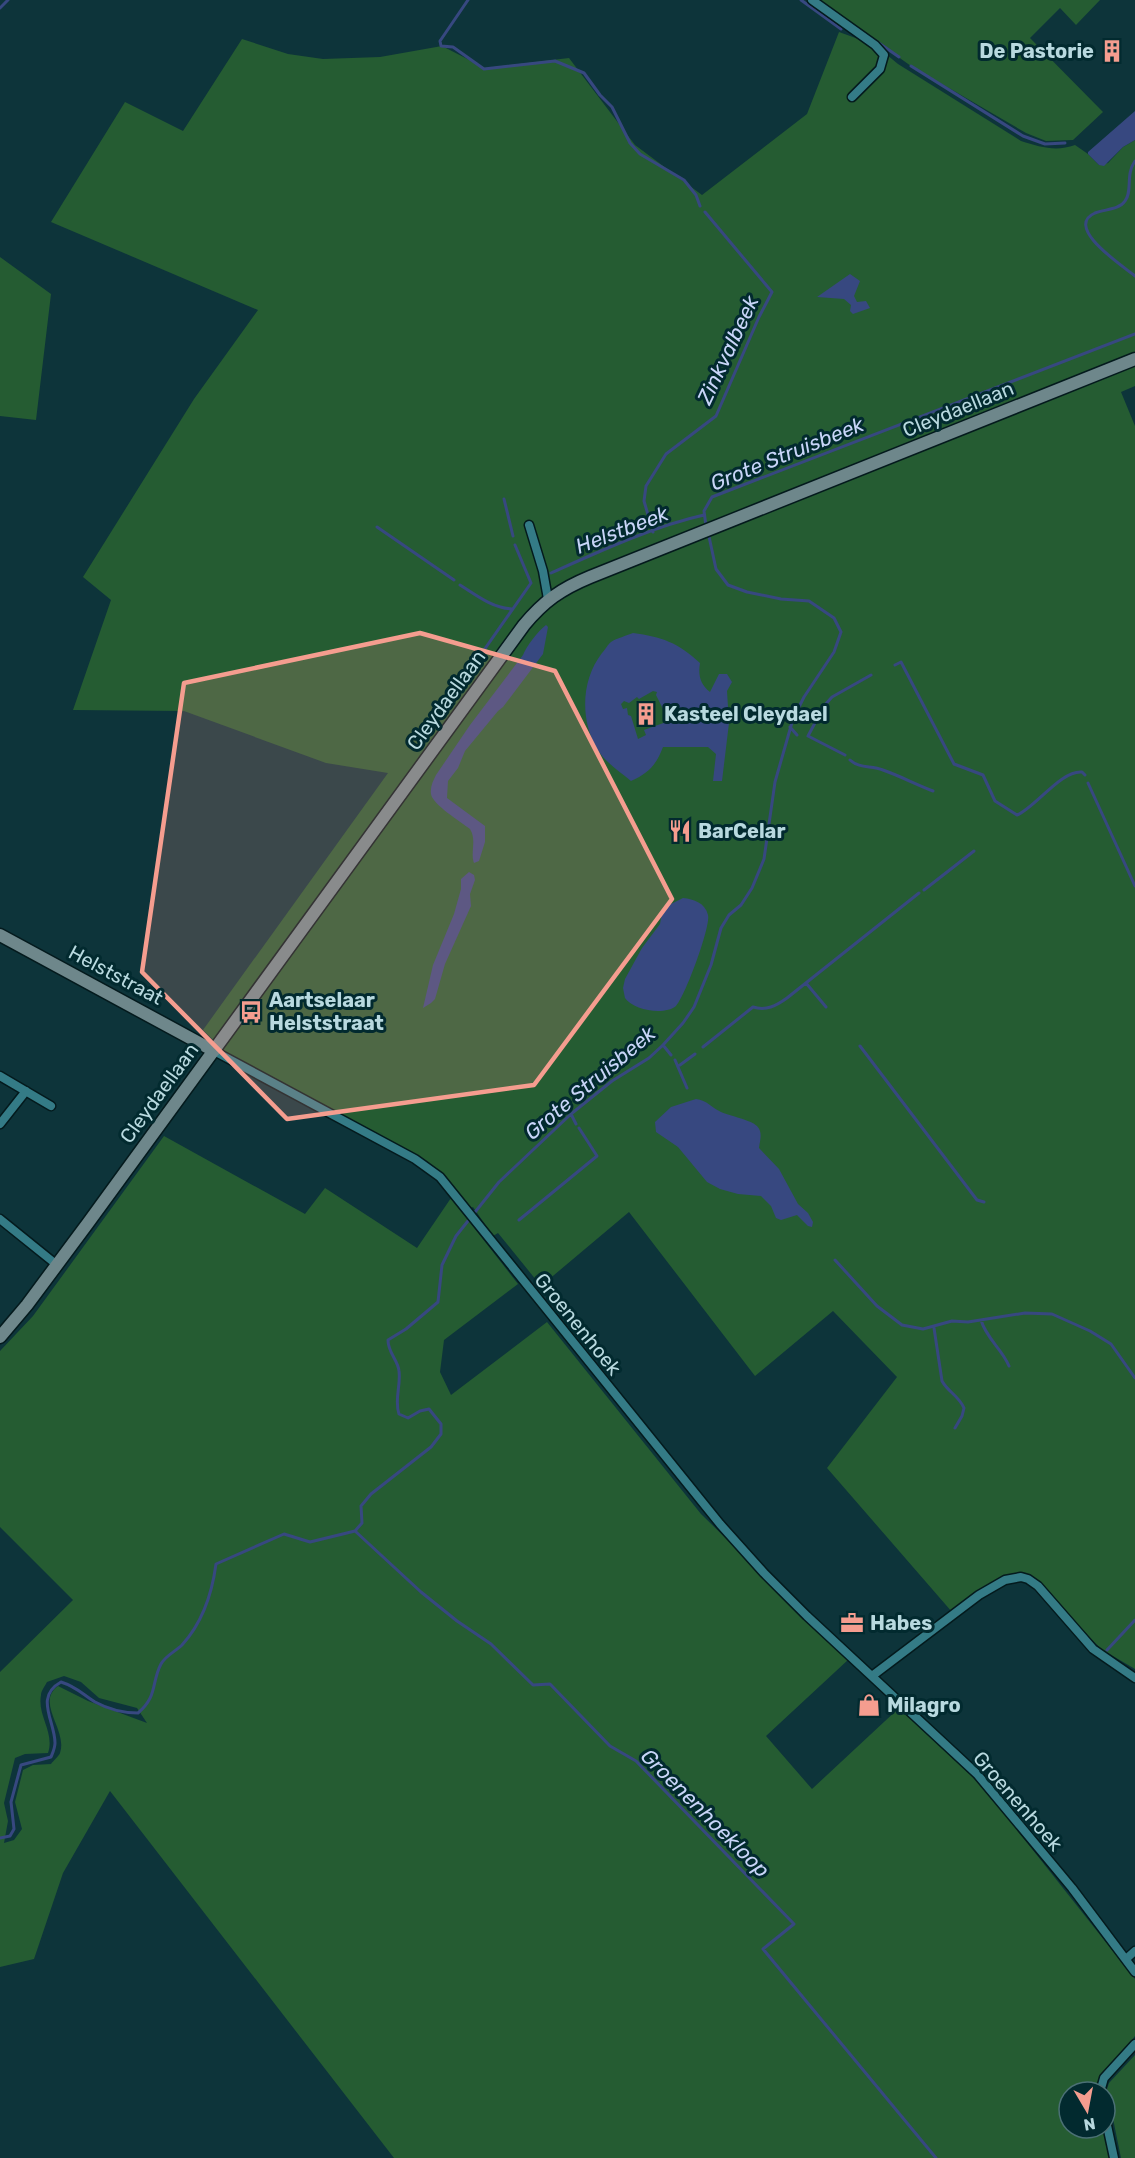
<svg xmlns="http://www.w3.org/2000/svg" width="1135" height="2158" font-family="Rubik,sans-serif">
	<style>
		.green { fill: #255c32; fill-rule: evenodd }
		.water { fill: #374880; fill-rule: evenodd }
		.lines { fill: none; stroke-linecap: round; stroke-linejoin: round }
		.stream { stroke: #374880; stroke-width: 3 }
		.street-casing { stroke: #041a1d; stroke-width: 11 }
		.secondary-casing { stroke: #041a1d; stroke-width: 15 }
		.street { stroke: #347b86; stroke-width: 8 }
		.secondary { stroke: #6e878b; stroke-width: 12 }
		.marked { fill: #f59d8f; fill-opacity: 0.2; stroke: #f59d8f; stroke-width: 4.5; stroke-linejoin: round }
		.labels { text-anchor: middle; stroke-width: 6; stroke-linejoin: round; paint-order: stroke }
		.poi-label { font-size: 20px; font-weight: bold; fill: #b8d9df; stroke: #022a2f; text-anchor: start }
		.street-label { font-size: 20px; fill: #b8d9df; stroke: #022a2f }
		.water-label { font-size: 21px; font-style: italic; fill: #c8d5f8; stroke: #022a2f }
	</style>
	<rect width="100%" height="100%" fill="#0d343a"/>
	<path class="green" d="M818 0H1100L1076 25 1060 8 1030 38 1103 112 1073 140 1046 141 1026 133 911 66Z
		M839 32 875 45 898 64 1021 141C1040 147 1056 152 1075 145L1088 154 1099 165 1108 163 1123 147 1135 140V386L1121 392 1135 426V1669L1101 1649 1037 1582 1022 1573 1002 1577 952 1612 827 1468 897 1377 833 1311 755 1376 629 1212 541 1286 498 1233 493 1236 473 1207 471 1208 444 1176 427 1161 234 1060 203 1030 388 773 326 763 184 711 73 710 111 600 83 577 194 399 258 310 51 222 125 102 183 131 242 39 288 54 323 59 380 57 442 46 485 68 569 58 635 145 702 195 807 114Z
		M0 257 51 294 36 420 0 416Z
		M164 1136 305 1214 325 1188 417 1248 451 1198 518 1284 444 1340 440 1372 451 1395 547 1322 701 1514 849 1659 766 1736 812 1789 899 1708 983 1787 1135 1979V2036L1096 2085 1097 2092H1069V2128H1104L1110 2158H394L110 1791 63 1873 34 1959 0 1967V1672L73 1600 0 1527V1351L33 1316ZM64 1676 81 1682 99 1698 137 1708 147 1723 88 1701 58 1686C35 1703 68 1730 60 1753 59 1756 53 1761 51 1764L33 1765 23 1770 15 1802 22 1829 14 1840 4 1843 8 1821 4 1803 15 1758 25 1754 48 1753C55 1732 37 1716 41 1695 41 1691 45 1686 47 1682Z
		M1135 2055V2158H1121L1107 2089 1109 2083Z"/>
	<path class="water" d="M1135 111V140L1123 147 1104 166 1099 165 1088 154V152Z
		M850 274 860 281 854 296 857 302 866 301 870 308 853 314 850 311 851 305 844 299 817 297Z
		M546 625 548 627 543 654 503 707 498 711 465 751 458 768 448 781 447 798 485 826V842L479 861 474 863C470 853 477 840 470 829 461 822 432 804 431 794 430 787 433 781 436 775L470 725 523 655C526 647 538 631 546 625Z
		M633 633C662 637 677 642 700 663 698 675 700 684 710 692L719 674H727L732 682 727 691 729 723 722 781H713L716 754 708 747H663C656 765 649 773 631 781 619 771 605 762 597 749 580 720 581 680 602 653 605 650 608 644 611 642 617 638 626 636 633 633ZM653 691 657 692 656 695 669 721 644 730 646 735 638 739 631 716 628 715 627 708 623 709 621 704 624 701 629 703 637 697 639 699Z
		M469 872 474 875 475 880 470 894 471 906 445 964 435 999 431 1003 423 1008 433 965 454 914 461 889V879Z
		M683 898C694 899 705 903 708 915 711 926 685 997 676 1006 664 1016 633 1010 625 998L623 988 625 979 642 948 660 924 663 908Z
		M696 1099C707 1100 712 1108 721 1112 730 1116 751 1120 757 1126 763 1132 760 1140 759 1148L779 1169 798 1204 808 1213 813 1222 812 1227 808 1226 797 1215 781 1220 776 1218 771 1206 761 1196 738 1194 720 1189 707 1182 678 1147 656 1132 655 1122 671 1107Z"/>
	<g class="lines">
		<path class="stream" d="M468 0 440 41 441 46 453 47 484 69 555 61 584 73 600 95 612 107 630 143 640 154 684 180 696 195 700 206
			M801 0 841 29
			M0 8 8 0
			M876 41 899 57
			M911 66 1023 136 1045 144 1065 143
			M1135 161C1125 175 1133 191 1125 201 1119 210 1105 209 1095 213 1063 227 1123 266 1135 276
			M504 499 513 536
			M706 526 704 511 712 497 1135 334
			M377 527 454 580
			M653 532 644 501 646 486 666 454 716 416 759 317 772 292 705 212
			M551 573C598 552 654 526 704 515
			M460 585C476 595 492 608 512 609
			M895 665 901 662 954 764 983 775 995 801 1017 815C1036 807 1061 770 1082 772L1085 775
			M456 690 531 583 515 545
			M790 727 797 735
			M845 755 808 736 824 706 832 697 871 675
			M850 760C860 769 871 765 883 770 900 776 915 784 933 791
			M1088 783 1135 886
			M924 890 974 851
			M806 983 826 1007
			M663 1045 671 1055
			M860 1046 977 1200 984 1202
			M703 1047 753 1007C766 1011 776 1006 787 998L919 893
			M675 1060 687 1088
			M680 1065 695 1054
			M571 1114 576 1124
			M519 1220 597 1156 579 1128
			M835 1260 877 1306 902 1325 923 1329 952 1321 968 1322 1025 1313 1052 1314 1090 1331 1111 1344 1135 1378
			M981 1320C986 1338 1002 1349 1009 1366
			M934 1328 942 1381C948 1392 959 1396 964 1408L962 1416 955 1428
			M355 1531 421 1592 457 1621 491 1644 533 1685 550 1684 610 1746 636 1761 794 1924 763 1949 936 2158
			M1107 1650 1135 1620
			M0 1838 10 1836 14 1829 11 1802 21 1765 51 1757C53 1752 55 1748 55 1743 55 1721 34 1697 61 1682 77 1687 82 1694 95 1702 108 1709 124 1713 138 1713 158 1696 151 1683 161 1664 165 1656 176 1651 182 1645 203 1622 212 1594 216 1564L284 1534 310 1542 355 1531 362 1523 361 1506 371 1494 431 1447 441 1434V1424L429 1409 420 1411 408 1418 399 1414C394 1400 401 1386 399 1371 398 1360 388 1353 388 1340L406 1329 438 1302 442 1265 456 1236 499 1182 571 1114 612 1081 649 1058 663 1045 683 1023 694 1007 711 965 721 928 729 915 741 905 752 888 764 859 775 782 793 719 804 697 834 652 841 632 834 618 809 601 781 599 747 592 728 585 716 569 708 532"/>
		<g class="street-casing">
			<path id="street" d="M812 0 875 45 884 55 880 69 852 97
				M529 525 543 571 548 599
				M214 1051 415 1159 440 1177 720 1524 764 1573 807 1616 977 1774 1072 1888 1135 1972
				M0 1076 51 1106
				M0 1124 26 1091
				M0 1219 57 1265
				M872 1676 979 1595 1005 1580 1021 1577 1028 1579 1038 1586 1093 1649 1135 1678
				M1126 1959 1135 1951
				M1100 2092 1104 2078 1135 2044
				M1105 2116 1114 2158"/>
		</g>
		<g class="secondary-casing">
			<path id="secondary" d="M0 935 214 1051
				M0 1337 27 1305 88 1223 524 625C544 601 561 589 590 577L1135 359"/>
		</g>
		<use href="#street" class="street"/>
		<use href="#secondary" class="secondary"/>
	</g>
	<path class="marked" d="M420 633 555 671 672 899 534 1085 287 1119 142 972 184 683Z"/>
	<defs>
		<g id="building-bare" transform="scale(1.8)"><path d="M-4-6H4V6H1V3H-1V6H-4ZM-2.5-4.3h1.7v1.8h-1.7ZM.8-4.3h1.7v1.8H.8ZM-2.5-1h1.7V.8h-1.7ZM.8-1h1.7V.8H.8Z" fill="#f59d8f" stroke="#022a2f" stroke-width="2.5" paint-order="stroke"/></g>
		<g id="restaurant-bare" transform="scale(1.8)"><path d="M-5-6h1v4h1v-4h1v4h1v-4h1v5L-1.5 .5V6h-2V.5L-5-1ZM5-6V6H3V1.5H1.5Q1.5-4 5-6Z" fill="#f59d8f" stroke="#022a2f" stroke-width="2.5" paint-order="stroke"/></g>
		<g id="bus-bare" transform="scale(1.8)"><path d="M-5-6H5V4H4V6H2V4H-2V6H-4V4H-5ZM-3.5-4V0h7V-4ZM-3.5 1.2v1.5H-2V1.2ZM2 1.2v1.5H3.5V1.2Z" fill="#f59d8f" stroke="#022a2f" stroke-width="2.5" paint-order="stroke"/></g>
		<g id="office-bare" transform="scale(1.8)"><path d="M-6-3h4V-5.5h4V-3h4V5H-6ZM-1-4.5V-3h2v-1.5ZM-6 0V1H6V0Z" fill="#f59d8f" stroke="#022a2f" stroke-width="2.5" paint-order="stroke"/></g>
		<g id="shop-bare" transform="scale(1.8)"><path d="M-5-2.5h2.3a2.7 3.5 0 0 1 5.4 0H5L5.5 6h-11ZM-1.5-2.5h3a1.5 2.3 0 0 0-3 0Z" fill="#f59d8f" stroke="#022a2f" stroke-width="2.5" paint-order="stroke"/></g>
	</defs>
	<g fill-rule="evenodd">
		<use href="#building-bare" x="1112" y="51"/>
		<use href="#building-bare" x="646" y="714"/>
		<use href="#restaurant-bare" x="680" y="831"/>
		<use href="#bus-bare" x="251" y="1012"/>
		<use href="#office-bare" x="852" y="1623"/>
		<use href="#shop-bare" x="869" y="1705"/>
	</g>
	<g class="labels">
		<g class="poi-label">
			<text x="1094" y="58" text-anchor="end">De Pastorie</text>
			<text x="664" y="721">Kasteel Cleydael</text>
			<text x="698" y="838">BarCelar</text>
			<text x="269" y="1007">Aartselaar<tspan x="269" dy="23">Helststraat</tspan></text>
			<text x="870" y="1630">Habes</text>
			<text x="887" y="1712">Milagro</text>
		</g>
		<g class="street-label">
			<text transform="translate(958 409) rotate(-22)" y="7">Cleydaellaan</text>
			<text transform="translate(446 700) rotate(-54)" y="7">Cleydaellaan</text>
			<text transform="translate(116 975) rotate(28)" y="7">Helststraat</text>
			<text transform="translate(159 1093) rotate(-54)" y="7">Cleydaellaan</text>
			<text transform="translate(578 1324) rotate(51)" y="7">Groenenhoek</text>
			<text transform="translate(1018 1801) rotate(49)" y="7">Groenenhoek</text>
		</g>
		<g class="water-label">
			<text transform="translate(728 350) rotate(-65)" y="7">Zinkvalbeek</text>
			<text transform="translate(787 454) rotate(-22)" y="7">Grote Struisbeek</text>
			<text transform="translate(622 530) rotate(-21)" y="7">Helstbeek</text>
			<text transform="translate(590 1083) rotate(-40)" y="7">Grote Struisbeek</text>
			<text transform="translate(705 1813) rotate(45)" y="7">Groenenhoekloop</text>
		</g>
	</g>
	<g transform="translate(1087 2110) rotate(170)"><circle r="28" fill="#022a2f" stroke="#4b7075" stroke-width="1.5"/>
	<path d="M0-4.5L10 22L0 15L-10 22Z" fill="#f59d8f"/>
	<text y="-9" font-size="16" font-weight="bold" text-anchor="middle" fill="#b8d9df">N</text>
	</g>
</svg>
